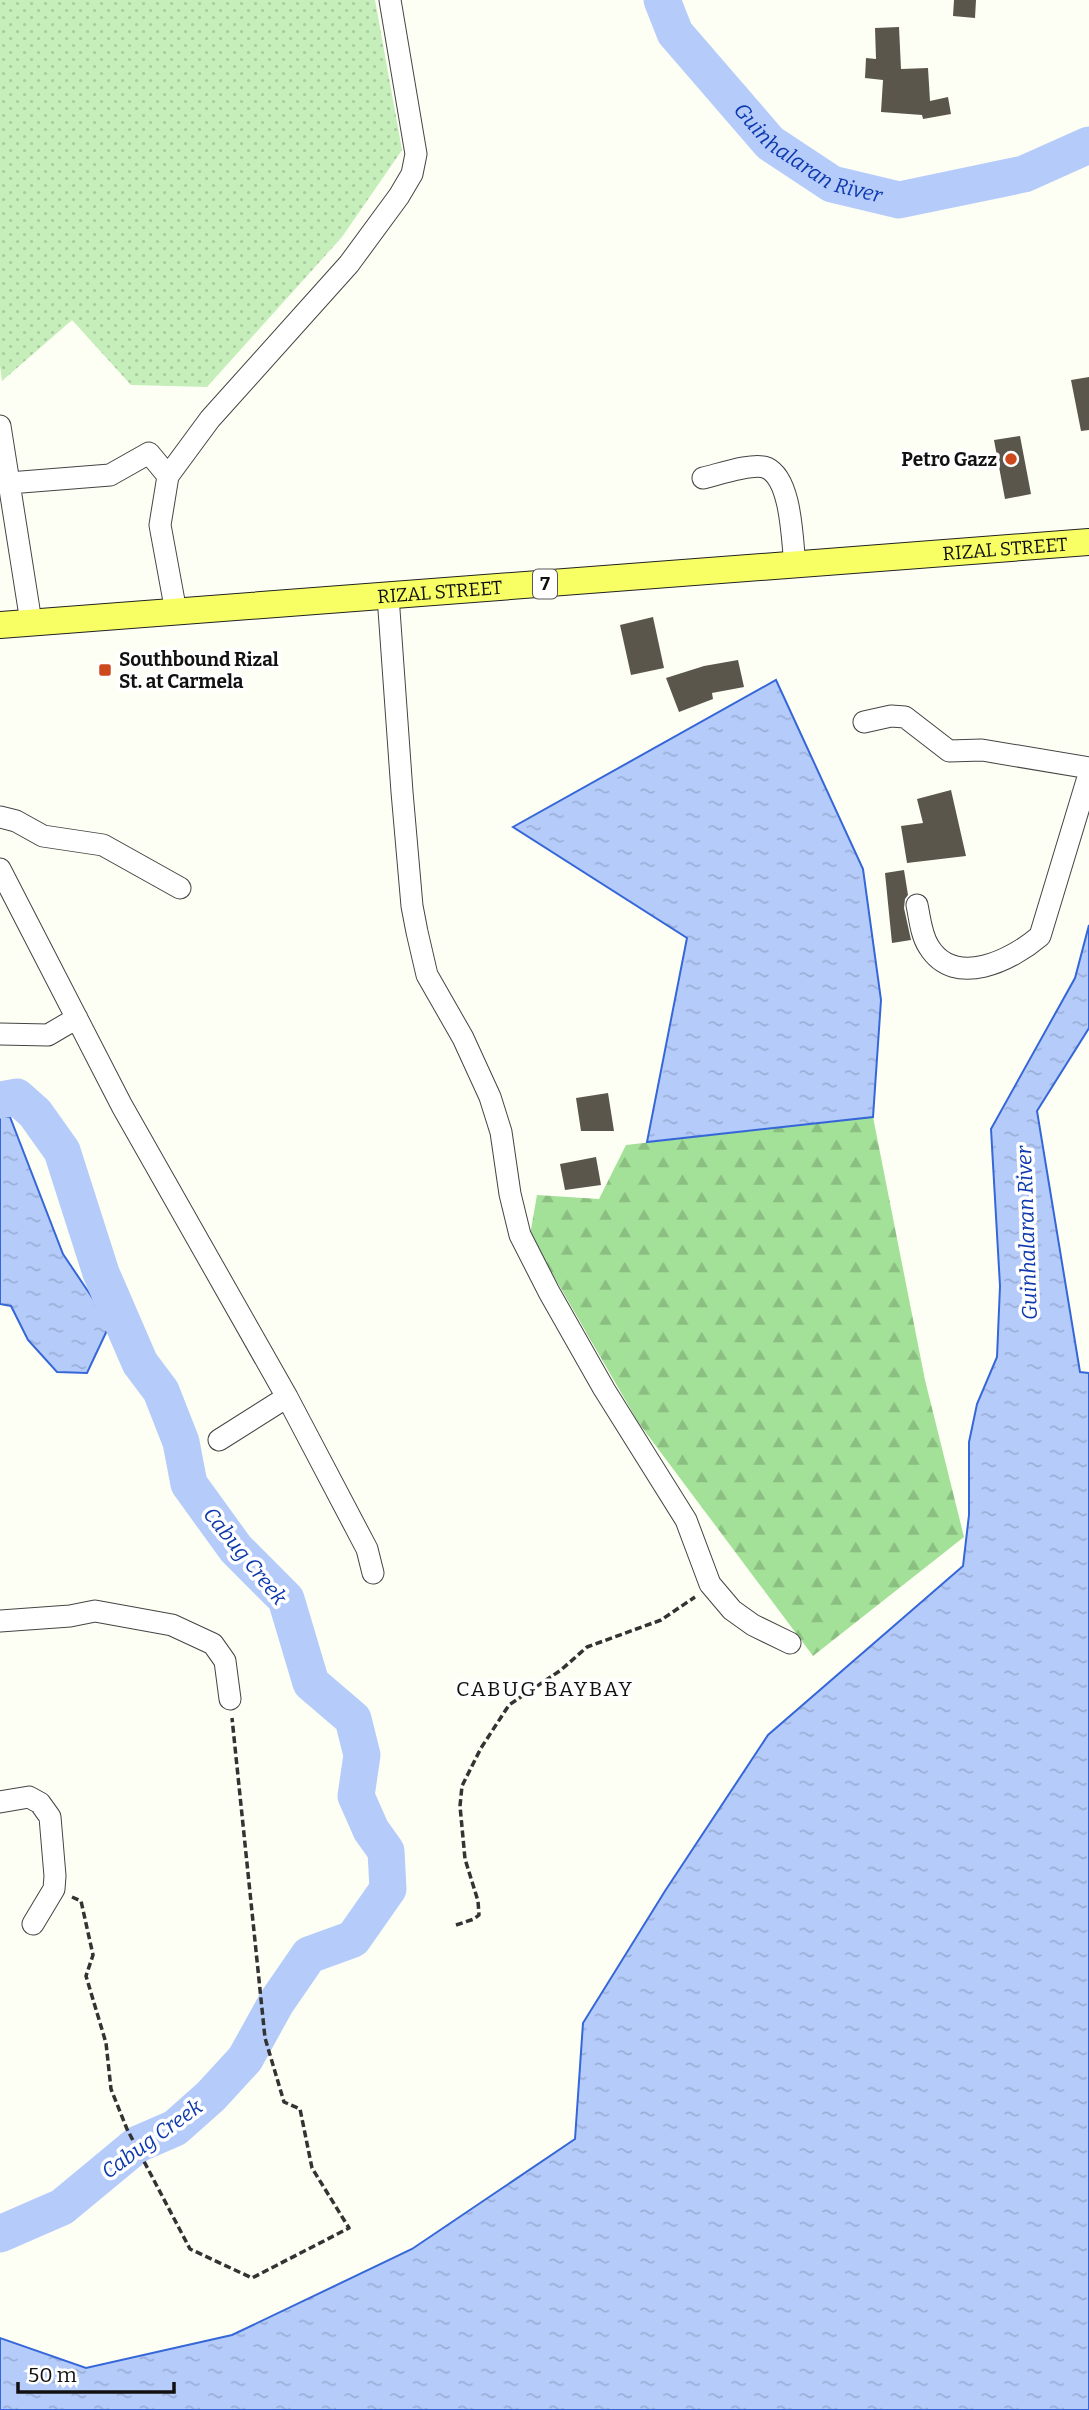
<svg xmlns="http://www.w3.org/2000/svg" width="1089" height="2410" font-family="Bitter,serif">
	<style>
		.grass { fill: url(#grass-dots) }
		.forest { fill: url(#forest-firs) }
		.water { fill: url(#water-ripples); stroke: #3667d8; stroke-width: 2 }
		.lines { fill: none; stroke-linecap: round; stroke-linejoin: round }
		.river { stroke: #b5ccfb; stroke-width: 37 }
		.building { fill: #5a564c }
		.minor-casing { stroke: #444; stroke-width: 23 }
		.major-casing { stroke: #222; stroke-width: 28 }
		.path { stroke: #333; stroke-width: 3.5; stroke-dasharray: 7 3.5; stroke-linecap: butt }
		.minor { stroke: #fff; stroke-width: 21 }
		.major { stroke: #f7ff64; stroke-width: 26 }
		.poi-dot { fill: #cd481c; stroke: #fff; stroke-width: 2.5 }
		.labels { text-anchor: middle; stroke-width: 7; stroke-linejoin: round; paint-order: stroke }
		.shield { fill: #fff; stroke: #585858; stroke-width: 2 }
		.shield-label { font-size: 18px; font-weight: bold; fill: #111 }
		.poi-label { font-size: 19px; font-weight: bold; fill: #111; stroke: #fff; text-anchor: end }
		.street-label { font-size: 19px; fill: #111; stroke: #fff }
		.water-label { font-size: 21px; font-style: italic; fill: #0e39ae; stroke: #fff }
		.neighbourhood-label { font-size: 21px; letter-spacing: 2px; fill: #111; stroke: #fff }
	</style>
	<defs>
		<pattern id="grass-dots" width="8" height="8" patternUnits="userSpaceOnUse" patternTransform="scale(1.75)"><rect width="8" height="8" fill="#c5eeba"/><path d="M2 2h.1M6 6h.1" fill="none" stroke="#a8cb9f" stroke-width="1.8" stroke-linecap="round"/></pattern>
		<pattern id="forest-firs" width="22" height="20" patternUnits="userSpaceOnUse" patternTransform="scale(1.75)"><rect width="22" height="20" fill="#a3e098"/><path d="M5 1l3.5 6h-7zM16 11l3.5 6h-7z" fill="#8bbf82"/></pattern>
		<pattern id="water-ripples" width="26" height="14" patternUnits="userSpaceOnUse" patternTransform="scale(1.75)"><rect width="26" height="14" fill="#b5ccfb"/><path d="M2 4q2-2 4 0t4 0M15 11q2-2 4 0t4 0" fill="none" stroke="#9baed6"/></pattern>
	</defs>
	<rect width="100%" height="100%" fill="#fefff4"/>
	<path class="grass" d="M0 0H375L402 150 342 237 207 387 131 385 72 320 2 381 0 366Z"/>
	<path class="forest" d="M873 1117 925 1380 964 1537 813 1656 638 1422 530 1235 537 1195 599 1199 626 1145Z"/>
	<path class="water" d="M776 680 863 869 881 1000 873 1117 647 1142 687 938 513 827Z
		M1089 925V1028L1037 1111 1080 1372 1089 1373V2410H0V2338L86 2368 232 2335 412 2249 575 2139 583 2023 665 1891 768 1735 963 1566 969 1515V1442L977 1404 997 1357 1000 1286 991 1129 1075 978Z
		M0 1117H10L63 1254 110 1324 87 1373 57 1372 28 1340 11 1306 0 1304Z"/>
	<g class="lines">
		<g class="river">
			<path id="s1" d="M662 0 675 33 770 143 832 184 899 200 1024 174 1089 145"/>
			<path d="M0 1100 17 1097 35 1113 62 1151 101 1273 140 1363 161 1391 181 1442 189 1484 236 1549 286 1599 311 1683 353 1719 362 1755 356 1796 371 1830 386 1851 388 1889 353 1939 309 1955 276 2003 245 2059 211 2096 175 2128 138 2144 62 2207 0 2234"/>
		</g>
	</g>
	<path class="building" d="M954 0H976L975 18 953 16Z
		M899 27 901 69 928 68 930 101 948 97 951 114 923 119 922 115 881 112 883 80 865 78 866 58 876 59 875 28Z
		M1089 377V430L1081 431 1071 380Z
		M1020 436 1031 494 1005 499 994 440Z
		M653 617 664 668 631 675 620 625Z
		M738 660 744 687 712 693 713 699 679 712 666 678 704 666Z
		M951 790 966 856 907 863 901 826 923 823 917 799Z
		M904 870 908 895 905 899 904 908 911 940 892 943 885 873Z
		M608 1093 614 1131H581L576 1098Z
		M596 1157 601 1185 565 1190 560 1164Z"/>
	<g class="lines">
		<g class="minor-casing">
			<path id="minor" d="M0 426 31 622
				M703 478C717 475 754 462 767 468 792 480 792 541 795 565
				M9 483 110 475 149 453 168 476
				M388 596 402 792 412 906 417 932 427 975 463 1038 490 1097 501 1132 510 1194 520 1235 549 1292 604 1389 686 1520 710 1584 732 1610 753 1625 790 1643
				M176 612 160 525 168 476 210 419 349 264 399 196 412 174 416 154 390 0
				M864 722 891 716 905 717 949 751 982 750 1089 768
				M0 817 16 821 43 836 103 845 180 888
				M0 869 122 1106 287 1397 219 1440
				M917 905C920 919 921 935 929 947 955 989 1012 960 1040 936L1089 774
				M0 1034 48 1035 77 1018
				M287 1397 367 1549 373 1573
				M0 1621 70 1616 95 1611 172 1625 213 1644 225 1661 230 1699
				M0 1802 29 1797 40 1803 50 1817 55 1876 54 1889 33 1924"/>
		</g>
		<g class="major-casing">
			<g id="major">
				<path id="s2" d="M0 625 1089 542"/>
			</g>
		</g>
		<path class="path" d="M72 1897 81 1901 93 1955 86 1976 106 2043 111 2089 127 2129 190 2249 252 2278 349 2228 312 2168 300 2109 284 2102 265 2038 232 1718
			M456 1925 474 1919 479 1915 478 1901 465 1859 460 1806 462 1786 481 1748 509 1705 561 1670 587 1647 661 1620 695 1597"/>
		<use href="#minor" class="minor"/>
		<use href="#major" class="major"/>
	</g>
	<g class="poi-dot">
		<circle cx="1011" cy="459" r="7"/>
		<rect x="98" y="663" width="14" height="14" rx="3.5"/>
	</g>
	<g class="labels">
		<rect class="shield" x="533" y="569.5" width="24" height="29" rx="5"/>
		<g class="shield-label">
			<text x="545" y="590">7</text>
		</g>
		<g class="poi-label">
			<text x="997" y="466">Petro Gazz</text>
			<text x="119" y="666" text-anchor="start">Southbound Rizal<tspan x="119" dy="22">St. at Carmela</tspan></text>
		</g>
		<g class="street-label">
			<text dy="7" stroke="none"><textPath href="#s2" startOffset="1008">RIZAL STREET</textPath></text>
			<text dy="7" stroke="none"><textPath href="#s2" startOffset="441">RIZAL STREET</textPath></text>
		</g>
		<g class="water-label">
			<text dy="7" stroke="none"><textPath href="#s1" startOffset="219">Guinhalaran River</textPath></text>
			<text transform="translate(1027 1233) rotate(-92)" y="7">Guinhalaran River</text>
			<text transform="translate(245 1556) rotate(51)" y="7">Cabug Creek</text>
			<text transform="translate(152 2139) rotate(-36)" y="7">Cabug Creek</text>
		</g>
		<g class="neighbourhood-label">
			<text x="545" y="1696">CABUG BAYBAY</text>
		</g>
	</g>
	<path d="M18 2382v10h156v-10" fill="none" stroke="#111111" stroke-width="3.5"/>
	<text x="28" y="2382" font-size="21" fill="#111111" stroke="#ffffff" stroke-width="5" paint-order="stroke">50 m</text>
</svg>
